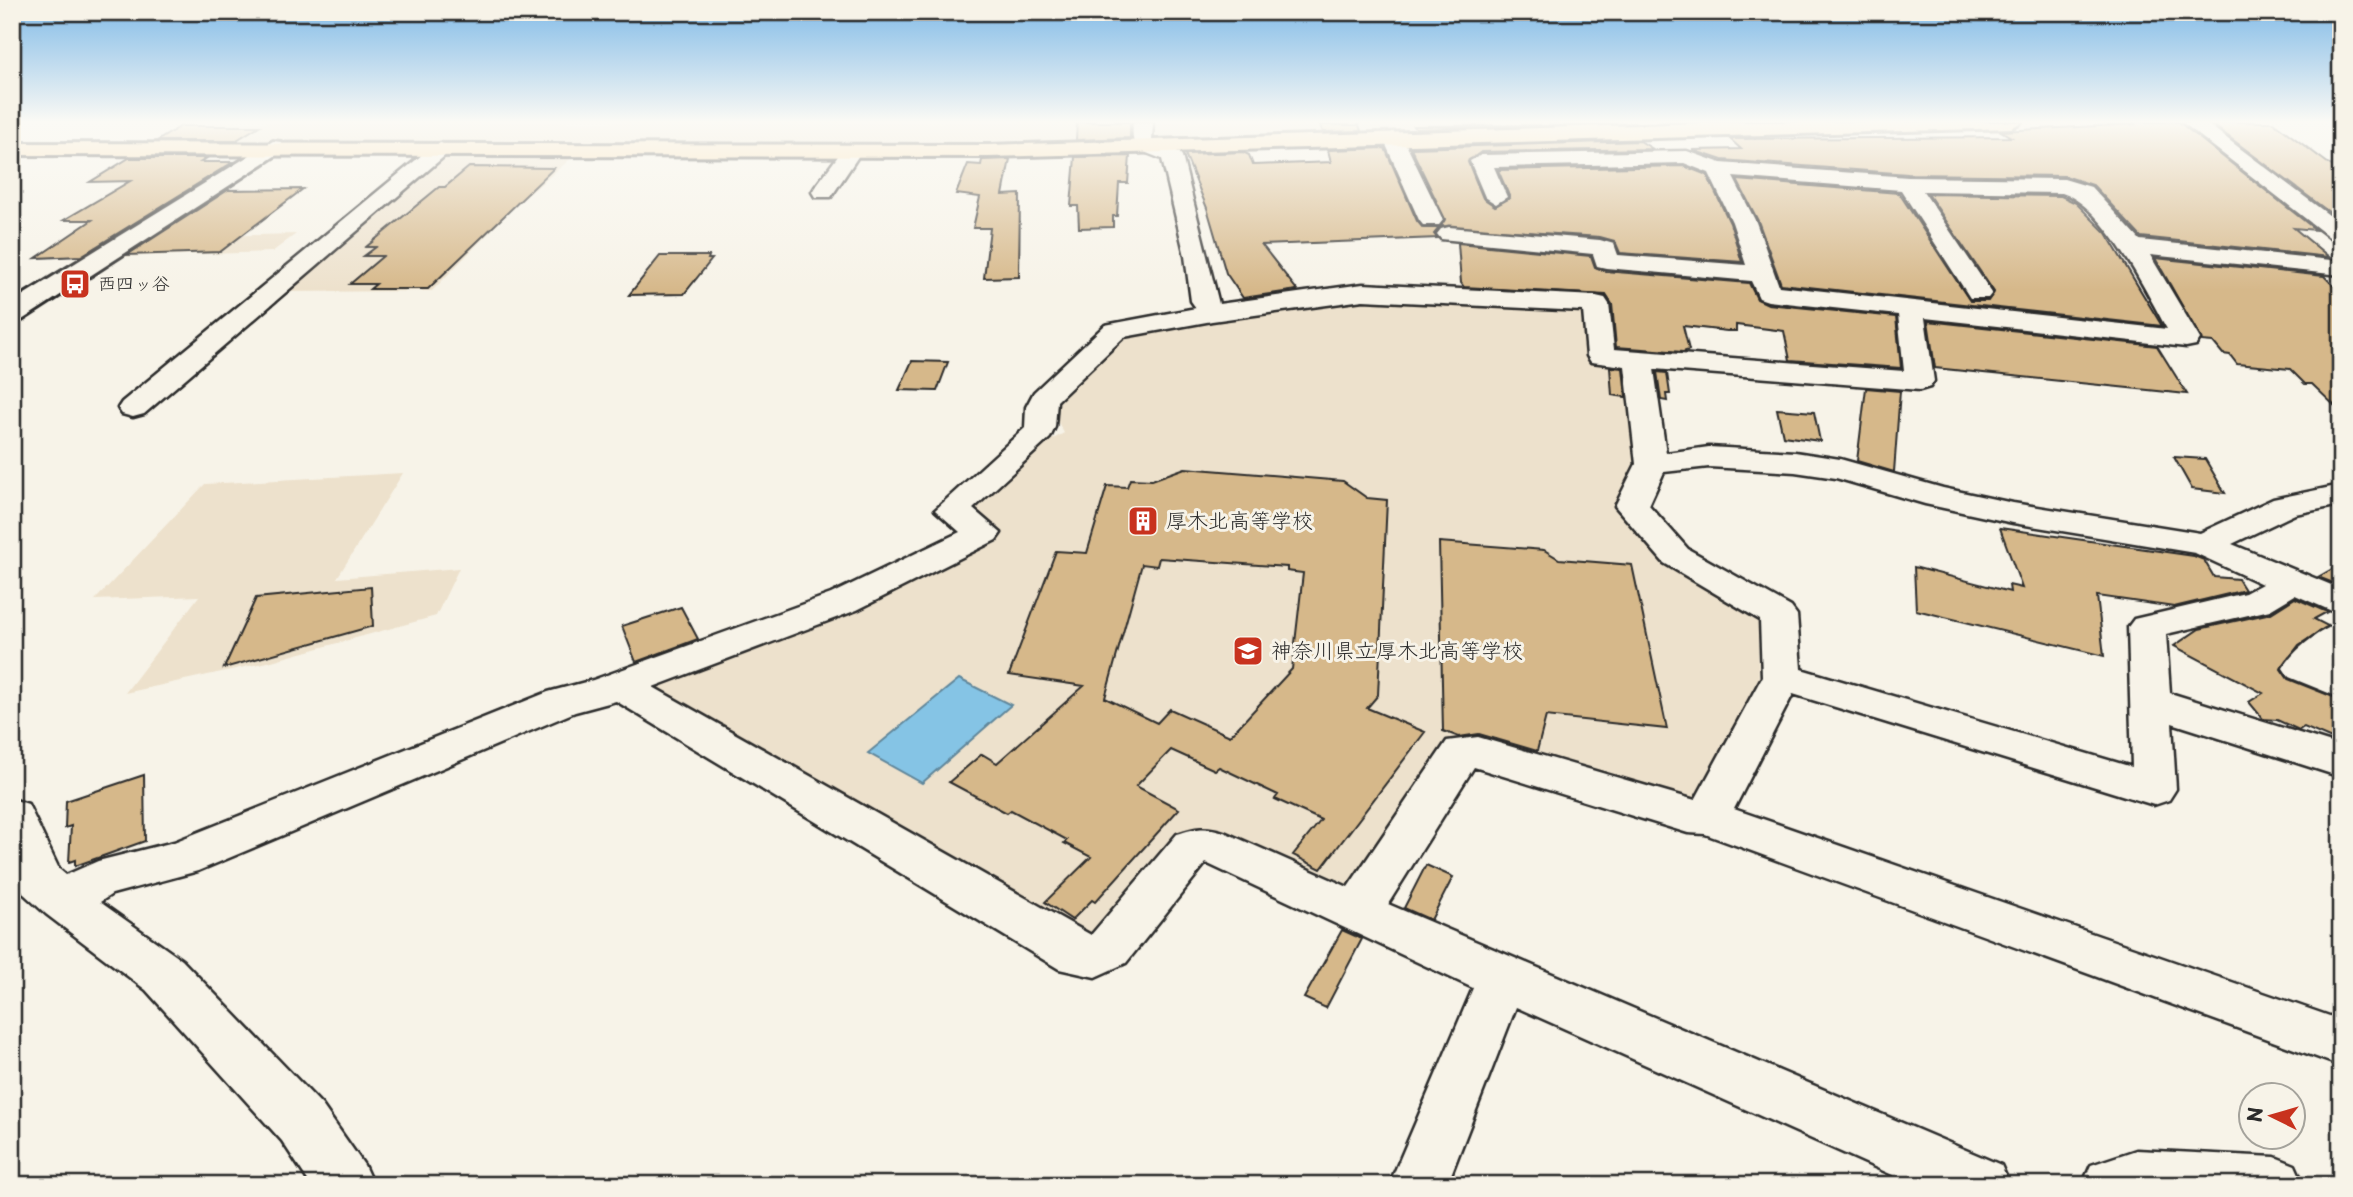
<svg xmlns="http://www.w3.org/2000/svg" width="2353" height="1197" font-family="'Playpen Sans','Klee One',sans-serif">
	<style>
		.built { fill: #ede1cc }
		.water { fill: #85c4e5; stroke: #61879b; stroke-width: 2 }
		.building { fill: #d6b88a; stroke: #2b2b2b; stroke-width: 2; fill-rule: evenodd }
		.lines { fill: none; stroke-linecap: round; stroke-linejoin: round }
		.minor-casing { stroke: #2b2b2b; stroke-width: 5 }
		.tertiary-casing { stroke: #2b2b2b; stroke-width: 6 }
		.primary-casing { stroke: #2b2b2b; stroke-width: 6 }
		.minor { fill: #f7f3e8; fill-rule: evenodd }
		.tertiary { fill: #f7f3e8; fill-rule: evenodd }
		.primary { fill: #fbddab; fill-rule: evenodd }
		.labels { text-anchor: middle; stroke-width: 6; stroke-linejoin: round; paint-order: stroke }
		.far-poi-label { font-size: 18px; fill: #2b2b2b; stroke: #f7f3e8; text-anchor: start }
		.poi-label { font-size: 21px; fill: #2b2b2b; stroke: #f7f3e8; text-anchor: start }
	</style>
	<rect width="100%" height="100%" fill="#f7f3e8"/>
	<filter id="ink" filterUnits="userSpaceOnUse"><feTurbulence type="fractalNoise" baseFrequency=".0143" numOctaves="2"/><feDisplacementMap in="SourceGraphic" scale="14" xChannelSelector="R" yChannelSelector="G"/><feConvolveMatrix kernelMatrix="1 2 1 2 8 2 1 2 1" color-interpolation-filters="sRGB"/></filter>
	<g filter="url(#ink)">
		<path class="built" d="M215 122H1135L1134 142 1077 145 368 144 186 139Z
			M1152 122H1770L1511 128 1151 143Z
			M439 156H574L516 205 432 291 276 292Z
			M296 234 272 252 115 257 143 238Z
			M1410 298 1576 306 1585 312 1589 360 1632 370 1640 463 1616 507 1661 559 1758 616 1759 688 1697 796 1681 801 1455 739 1354 890 1336 891 1191 828 1098 938H1076L647 687 853 607 1002 530 970 509 1028 453 1064 433 1056 419 1055 405 1118 340 1151 327 1323 301Z
			M403 473 337 578 459 568 436 616 268 662 125 693 199 596 95 600 205 484Z"/>
		<path class="water" d="M959 679 1011 705 922 783 868 753Z"/>
		<path class="building" d="M1077 122H1130V138L1076 140Z
			M2133 122H2179L2316 230 2294 228 2329 257 2141 237 2093 185 2065 176 1908 174 1722 160 1692 150 1741 149 1730 139 2011 137 2001 131 2135 124Z
			M2209 122H2273L2341 173V221Z
			M1320 125H1359L1361 131 1323 132Z
			M1541 125 1416 129 1414 126Z
			M181 126H259L235 141H157Z
			M1640 141 1653 149 1481 152 1468 162 1483 198 1495 206 1510 198 1498 170 1684 166 1707 175 1730 223 1742 262 1620 253 1615 241 1600 237 1441 226 1445 219 1411 148Z
			M1385 148 1417 221 1423 228H1439L1434 234 1437 238 1262 245 1297 290 1243 298 1226 273 1207 208 1185 154 1243 152 1249 155 1253 165 1331 162 1328 150Z
			M1130 156 1128 183H1119L1117 216H1113V227L1079 228 1078 206H1071L1075 157Z
			M129 158H207L201 162H233L81 256 36 258 92 220H64L130 181 90 182Z
			M1010 159 1003 195 1020 194 1019 277 984 278 990 228H973L980 197 956 194 968 164 981 165 982 160Z
			M469 167 554 168 428 289H370L376 284H350L383 256H364L376 247H366L439 187H445Z
			M1737 180 1899 193 1970 301H1988L1994 292 1928 194 2061 196 2076 203 2106 233 2162 326 1781 284 1758 221Z
			M303 189 220 252 127 255 228 190Z
			M1458 243 1591 256 1595 267 1605 271 1749 283 1757 299 1768 304 1896 317 1901 368 1790 360 1784 331 1736 325V331H1727L1683 326 1689 350 1683 352 1616 347 1612 304 1606 295 1464 287 1461 283Z
			M660 256H709L708 259H712L684 294 629 295Z
			M2155 258 2324 276 2341 293V412L2312 384H2305L2290 369 2237 364 2230 355 2223 354 2213 342 2202 341Z
			M1928 321 2157 346 2187 394 1935 368Z
			M912 361 948 362 937 391 899 390Z
			M1610 367 1623 368 1626 397 1612 395Z
			M1657 372 1667 373 1670 394H1666L1667 401 1661 400Z
			M1866 388 1900 391 1894 472 1857 461Z
			M1777 409 1814 412 1820 441 1783 436Z
			M2174 457 2205 459 2225 493 2192 489Z
			M1185 468 1343 481 1367 498 1387 500 1378 695 1367 708 1425 732 1321 869 1293 855 1321 820 1275 799 1278 795 1219 767 1215 770 1171 750 1136 786 1179 809 1095 902 1092 900 1072 920 1045 902 1091 857 1064 843 1067 840 1011 810 1007 813 949 782 982 754 997 763 1084 686 1009 675 1056 551 1087 553 1107 486 1127 487 1130 479 1152 480ZM1159 558 1287 567V571L1303 573 1292 669 1230 736 1170 709 1157 723 1105 698 1142 564 1157 566Z
			M2000 528 2194 556 2204 560 2214 577 2238 579 2245 590 2174 607 2097 596 2104 656 1916 610 1914 567 2010 592 2009 585 2022 588Z
			M1439 542 1544 550 1559 559 1632 565 1667 729 1546 716 1537 751 1479 734 1459 737 1443 731Z
			M2341 564V586L2318 577Z
			M371 587 373 626 224 668 256 598Z
			M2295 598 2327 612 2314 619 2328 626 2299 645 2281 669 2288 679 2341 700V743L2304 727 2299 730 2277 720 2263 719 2249 702 2263 693 2174 646 2199 629 2271 613Z
			M681 607 698 639 636 662 622 626Z
			M144 775 145 841 75 866V860L69 862 71 826 65 828 66 801Z
			M1426 865 1453 877 1431 920 1404 908Z
			M1342 930 1362 939 1326 1008 1304 998Z"/>
		<g class="lines">
			<g class="minor-casing">
				<path id="minor" d="M1133 122H1153L1152 140 1179 152 1182 156 1219 304 1363 284 1596 296 1605 298 1609 304 1614 349 1904 371 1898 315 1768 301 1759 298 1751 281 1606 268 1597 266 1593 254 1441 239 1437 234 1441 229 1449 227 1600 240 1614 244 1618 255 1746 265 1732 222 1709 173 1684 163 1494 167 1507 197 1496 204 1485 197 1470 161 1481 155 1687 151 1721 163 1908 177 2064 179 2091 187 2140 240 2341 261V275L2150 255 2200 339 2196 345 2186 347 1925 318 1934 381 1930 387 1920 390 1654 369 1666 453 1709 447 1795 452 1840 459 1943 488 2013 503 2200 533 2273 499 2341 485V505L2295 514 2232 544 2341 589V615L2295 595 2270 610 2166 634 2170 693 2341 746V777L2172 723 2176 789 2169 800 2154 805 1793 694 1734 809 2341 1020V1066L1705 834 1688 833 1474 767 1388 904 2001 1165 2010 1185H1915L1516 1007 1447 1185H1389L1473 988 1206 863 1126 963 1095 977 1059 969 616 701 575 712 198 871 112 894 100 902 182 960 322 1105 364 1165 373 1185H311L282 1141 146 990 46 914 24 894 12 869V799L28 804 59 869 66 875 98 861 174 842 548 692 593 680 831 594 960 532 935 510 1025 428 1026 407 1034 392 1105 325 1196 308 1191 301 1185 256 1162 159C1137 148 1131 152 1133 122ZM1733 177 1901 190 1970 298H1988L1992 293 1923 191 2062 193C2105 206 2145 290 2167 329L1779 286 1756 222ZM1363 300 1583 311 1587 356 1591 362 1625 366 1636 464 1615 506 1664 563 1760 620 1762 677 1695 800 1478 737 1447 741 1348 887 1224 832C1206 826 1195 828 1177 834L1091 935 653 687 857 610 996 540 1001 533 973 509 1050 438 1055 427 1057 401 1124 337 1212 321ZM1709 467 1795 472 1836 478 1925 504 2013 523 2195 553 2262 584 2245 593 2134 619 2128 627 2132 767 1801 669 1797 615 1791 607 1688 549 1649 505 1664 472Z
					M2182 122H2205L2341 224V242L2333 240Z
					M1393 132 1403 138 1443 220 1439 225H1423L1419 220 1383 138Z
					M441 143 451 149 448 153 144 414 133 417 122 414 118 408 122 402 434 145Z
					M851 146 861 152 831 197H815L812 192 815 187 844 148Z
					M2341 623V656L2331 665 2341 669V698L2289 677 2283 668C2295 649 2320 629 2341 623Z
					M2136 1150 2275 1157 2295 1165 2304 1185H2082L2091 1165Z"/>
			</g>
			<g class="tertiary-casing">
				<path id="tertiary" d="M273 141 281 142 284 147 281 152 22 320 12 322V302Z"/>
			</g>
			<g class="primary-casing">
				<path id="primary" d="M1736 122H2021L2011 128 988 157 12 155V143L988 145Z"/>
			</g>
			<use href="#minor" class="minor"/>
			<use href="#tertiary" class="tertiary"/>
			<use href="#primary" class="primary"/>
		</g>
	</g>
	<linearGradient id="sky" x2="0" y2="1"><stop stop-color="#80bae7"/><stop offset="0.42" stop-color="#fbfaf5"/><stop offset="1" stop-color="#fbfaf5" stop-opacity="0"/></linearGradient>
	<rect width="2353" height="290" fill="url(#sky)"/>
	<defs>
		<g id="bus-square" transform="scale(1.575)"><rect x="-9" y="-9" width="18" height="18" rx="4" fill="#c8321e" stroke="#f7f3e8"/><path d="M-5-6H5V4H4V6H2V4H-2V6H-4V4H-5ZM-3.5-4V0h7V-4ZM-3.5 1.2v1.5H-2V1.2ZM2 1.2v1.5H3.5V1.2Z" fill="#fff"/></g>
		<g id="building-square" transform="scale(1.575)"><rect x="-9" y="-9" width="18" height="18" rx="4" fill="#c8321e" stroke="#f7f3e8"/><path d="M-4-6H4V6H1V3H-1V6H-4ZM-2.5-4.3h1.7v1.8h-1.7ZM.8-4.3h1.7v1.8H.8ZM-2.5-1h1.7V.8h-1.7ZM.8-1h1.7V.8H.8Z" fill="#fff"/></g>
		<g id="school-square" transform="scale(1.575)"><rect x="-9" y="-9" width="18" height="18" rx="4" fill="#c8321e" stroke="#f7f3e8"/><path d="M0-5L7-2L0 1L-7-2ZM-4 1L0 2.5L4 1V4Q0 6-4 4Z" fill="#fff"/></g>
	</defs>
	<g fill-rule="evenodd">
		<use href="#bus-square" x="75" y="284"/>
		<use href="#building-square" x="1143" y="521"/>
		<use href="#school-square" x="1248" y="651"/>
	</g>
	<g class="labels">
		<g class="far-poi-label">
			<text x="98" y="290">西四ッ谷</text>
		</g>
		<g class="poi-label">
			<text x="1166" y="528">厚木北高等学校</text>
			<text x="1271" y="658">神奈川県立厚木北高等学校</text>
		</g>
	</g>
	<rect width="2353" height="1197" fill="none" stroke="#f7f3e8" stroke-width="42"/>
	<rect x="21" y="21" width="2311" height="1155" fill="none" stroke="#2b2b2b" stroke-width="2.5" filter="url(#ink)"/>
	<g transform="translate(2272 1116) rotate(275)"><circle r="33" fill="#f7f3e8" stroke="#a5a39c" stroke-width="2"/>
	<path d="M0-5L12 26L0 18L-12 26Z" fill="#c8321e"/>
	<text y="-10" font-size="19" font-weight="bold" text-anchor="middle" fill="#2b2b2b">N</text>
	</g>
</svg>
